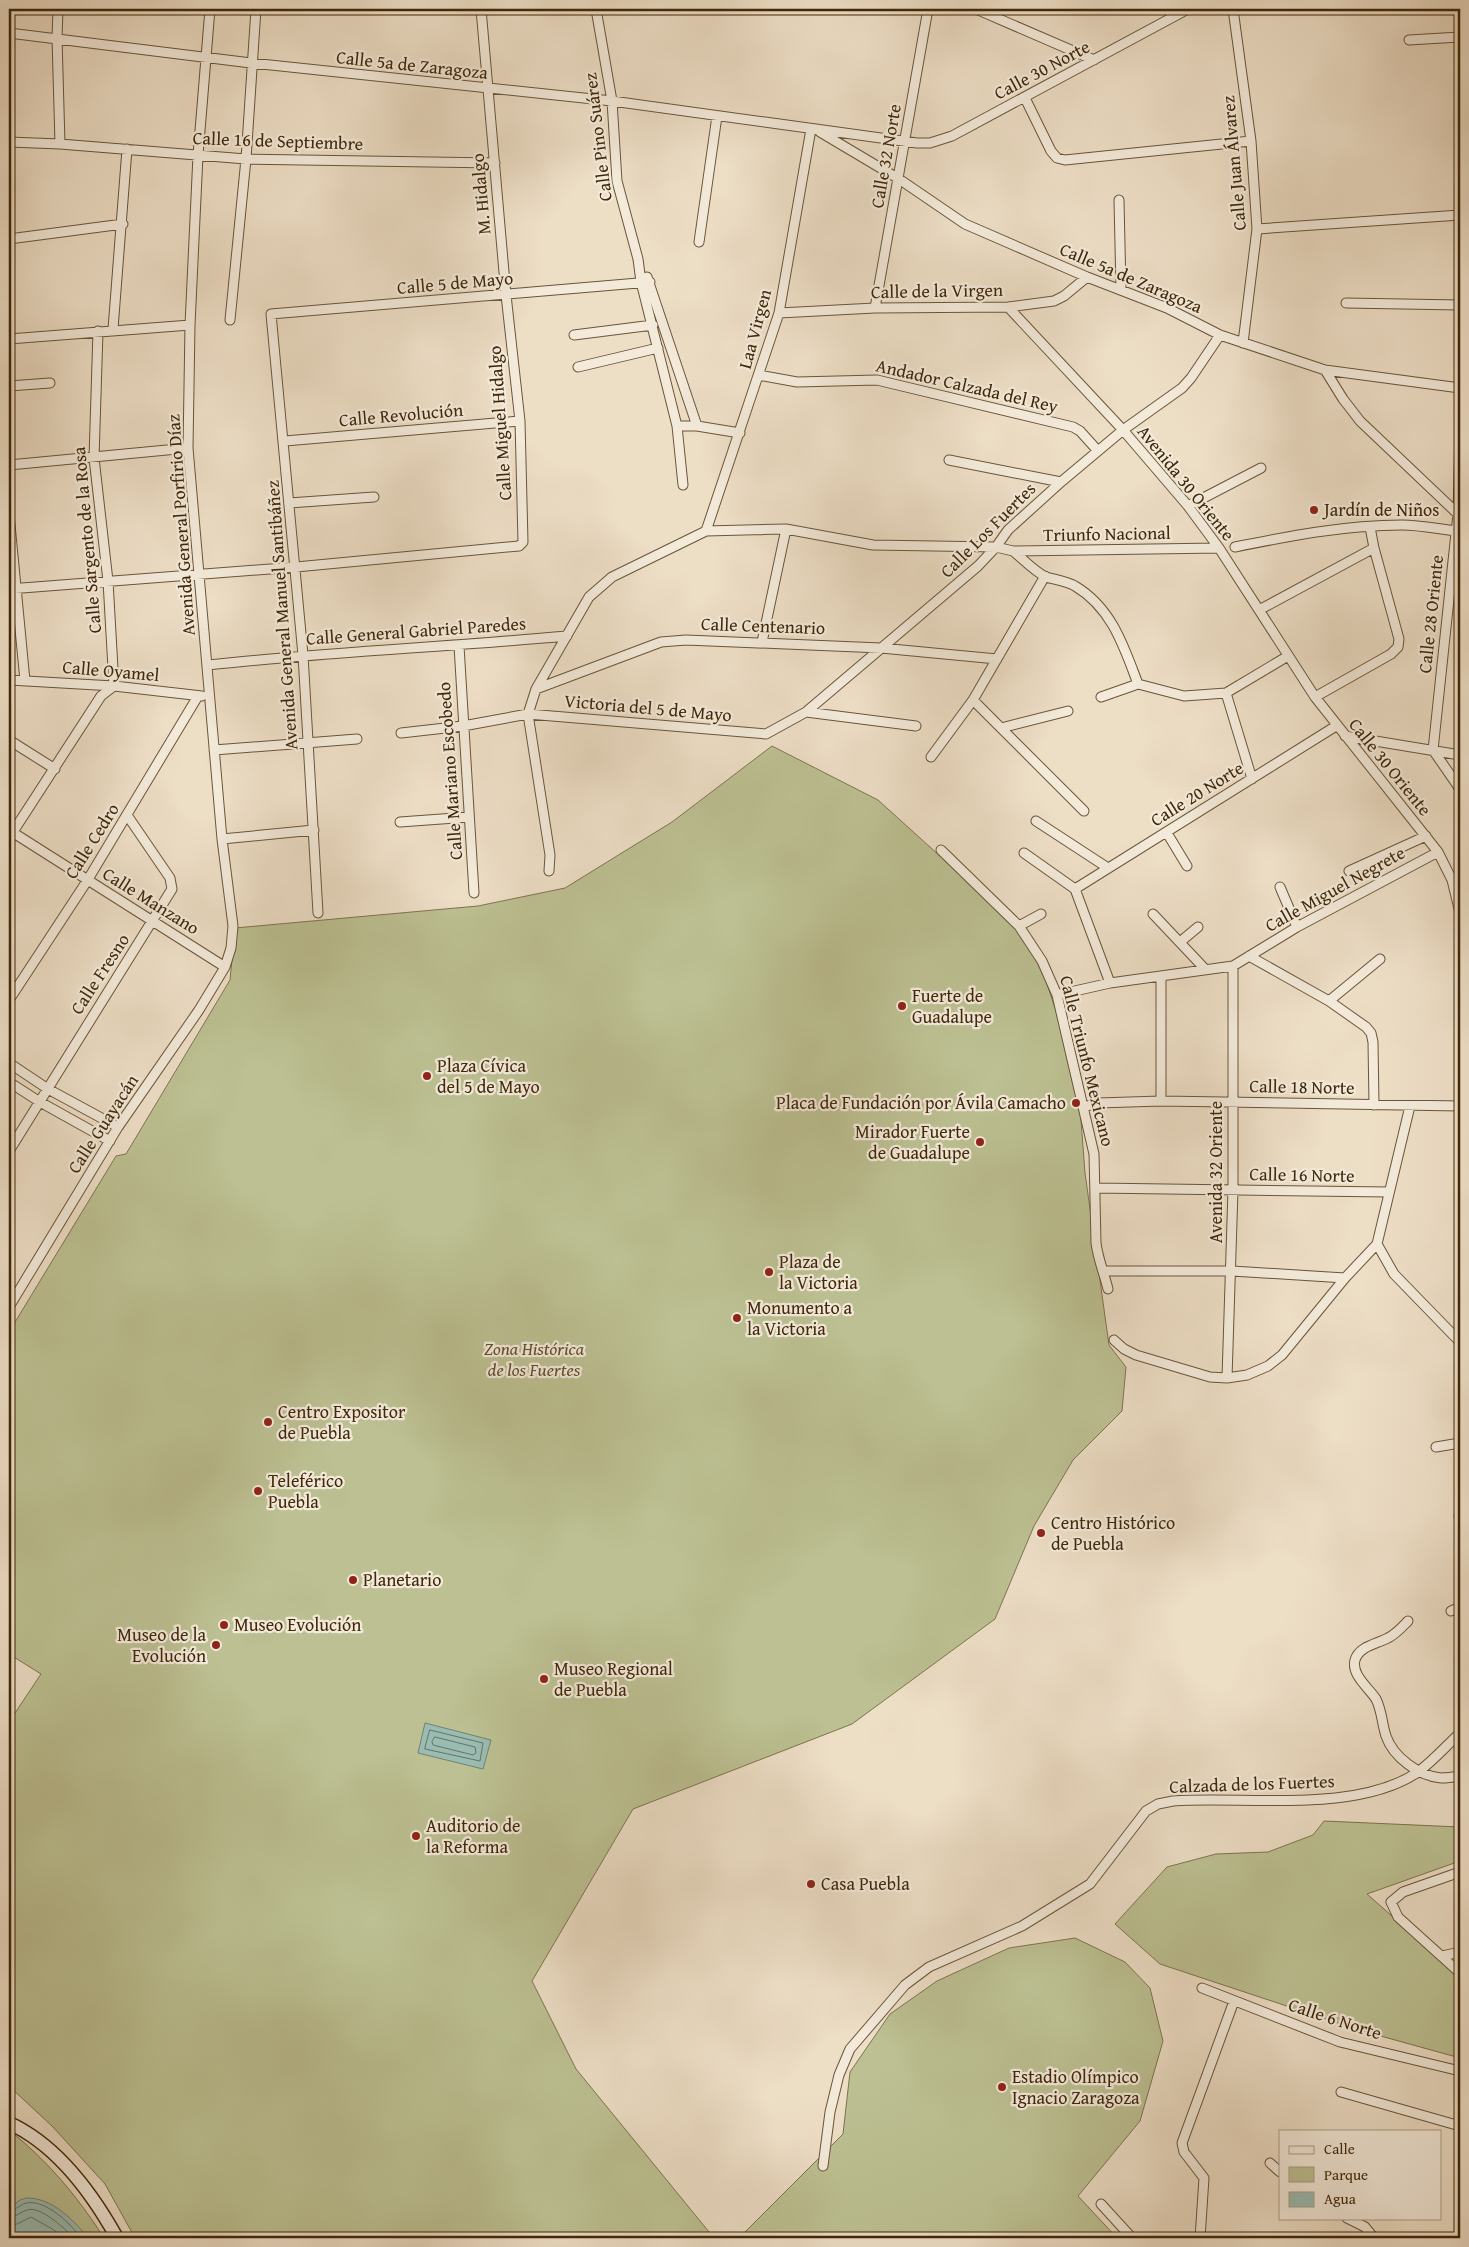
<svg xmlns="http://www.w3.org/2000/svg" width="1469" height="2247" font-family="'Gentium Book Plus',serif">
	<style>
		.green { fill: #bcc092; stroke: #7e744e }
		.water { fill: #99bcb3; stroke: #75806f }
		.lines { fill: none; stroke-linecap: round; stroke-linejoin: round }
		.shore { stroke: #6c725e; stroke-width: 1 }
		.minor-casing { stroke: #6a5538; stroke-width: 11 }
		.secondary-casing { stroke: #3f2709; stroke-width: 15 }
		.minor { stroke: #f3eada; stroke-width: 9 }
		.secondary { stroke: #f3eada; stroke-width: 12 }
		.poi-dot { fill: #8f2418; stroke: #f3eada; stroke-width: 2 }
		.labels { text-anchor: middle; stroke-width: 4.5; stroke-linejoin: round; paint-order: stroke }
		.street-label { font-size: 18px; fill: #3f2709; stroke: #f3eada }
		.poi-label { font-size: 18px; fill: #3f2709; stroke: #f3eada; text-anchor: start }
		.park-label { font-size: 18px; font-style: italic; fill: #5e4d2b; stroke: #f3eada }
	</style>
	<rect width="100%" height="100%" fill="#eddec6"/>
	<filter id="stains"><feTurbulence type="fractalNoise" baseFrequency=".004" numOctaves="4"/><feColorMatrix values="0 0 0 0 .2 0 0 0 0 .09 0 0 0 0 .02 0 0 0 .5 -.17"/></filter>
	<radialGradient id="worn" r=".72"><stop offset=".6" stop-color="#630" stop-opacity="0"/><stop offset="1" stop-color="#630" stop-opacity=".3"/></radialGradient>
	<path class="green" d="M772 746 878 800 1014 923 1043 972 1062 1029 1079 1094 1085 1173 1109 1345 1126 1367 1122 1411 1073 1460 1034 1526 995 1619 852 1724 633 1809 532 1981 576 2069 714 2238H135L105 2184 53 2127 9 2086V1722L41 1674 9 1654V1332L116 1156 126 1154 230 980 235 928 478 906 565 888 672 822Z
		M1324 1821 1460 1827V1861L1367 1894 1460 1976V2058L1359 2030 1160 1964 1115 1924 1167 1867 1216 1854 1268 1852 1313 1835Z
		M1075 1938 1125 1962 1150 1988 1163 2041 1140 2121 1078 2196 1117 2238H739L843 2134 850 2072 890 2014 937 1981 1009 1948Z
		M9 2130C48 2161 78 2197 104 2238H9Z"/>
	<path class="water" d="M425 1723 491 1740 483 1769 418 1753Z
		M26 2198C51 2197 74 2220 88 2238H9V2209L20 2200Z"/>
	<g class="lines">
		<path class="shore" d="M430 1730 483 1743 480 1761 425 1749Z
			M435 1737 475 1747 476 1753 473 1755 433 1745 432 1742Z
			M9 2211C15 2211 19 2205 26 2203 46 2199 71 2224 81 2238
			M9 2218C16 2217 20 2212 27 2210 40 2205 65 2229 74 2238
			M9 2225 17 2224 31 2217 54 2230 63 2238"/>
		<g class="minor-casing">
			<path id="minor" d="M58 9 57 38 60 144
				M596 9 612 101 617 181 638 259 641 282 677 426 683 485
				M976 9 1094 60
				M1233 9 1251 141 1257 229 1243 343
				M9 33 251 63 612 101 917 143H930L952 136 1188 9
				M1409 40 1460 37
				M1460 58V212
				M1025 98 1051 151 1057 158 1065 160 1251 141
				M820 132 899 179 965 224 1087 277 1167 308 1220 335 1325 370 1460 388
				M9 142 60 144 246 159 495 163
				M1119 200 1121 289
				M1257 229 1460 215
				M9 239 123 224
				M699 242 717 116
				M647 277 697 426
				M1346 303 1460 305
				M1008 307 1123 430 1188 506 1219 548 1315 697 1438 852 1452 880 1460 913
				M875 308 928 9
				M779 313 875 308 1008 307 1054 301 1064 296 1087 277
				M230 320 246 159 256 9
				M113 329 127 149
				M574 335 653 325
				M9 339 190 325
				M578 367 658 348
				M1325 370 1343 399 1360 421 1460 516
				M759 375 797 382 877 380 1073 427 1080 431 1098 451
				M9 386 50 383
				M677 426H697L740 433
				M1460 434 1458 514 1433 750 1460 789
				M285 441 520 421
				M949 460 1061 482
				M9 465 188 448
				M289 503 374 497
				M1188 506 1261 468
				M9 514 25 681
				M706 531 779 313 811 129
				M1235 547C1290 536 1345 525 1402 525 1420 525 1438 529 1456 531
				M1013 551C1023 559 1035 572 1046 577 1056 580 1066 581 1075 586 1112 608 1124 647 1138 684
				M9 589 296 567 519 546 523 542 520 421 506 295 481 9
				M1259 610 1374 548
				M762 642 786 529
				M459 646 474 893
				M208 665C327 652 447 647 567 636
				M9 680 114 686 202 696
				M1138 684 1184 696 1226 693 1288 656
				M536 689 661 642 686 640 881 648 997 659
				M1226 693 1252 779
				M1101 697 1138 684
				M1315 697 1391 654 1398 647 1399 639 1374 548 1370 527
				M973 700 1084 811
				M806 712 916 726
				M1001 728 1068 711
				M401 733 463 726 528 714 766 734 806 712 978 566 996 547 1008 530 1061 482 1123 430 1182 388 1191 378 1220 335
				M1345 736 1460 755
				M9 740 55 769
				M214 750 357 739
				M931 757 973 700 1045 576
				M1036 821 1108 868
				M400 822 469 817
				M9 830 225 967
				M1167 833 1187 866
				M9 838 101 696 114 686 108 581 94 458 98 331
				M222 839 314 830
				M941 850 1019 926 1042 961 1057 995 1094 1154 1096 1243C1098 1259 1104 1273 1108 1289
				M1024 853 1075 889
				M549 871 550 855 528 714 536 689 589 597 612 577 706 531 786 529 873 545 996 547 1013 551 1219 548
				M1349 871 1426 836
				M1280 887 1297 927
				M1075 889 1336 726
				M1075 889 1110 983
				M318 913 303 655 271 314 650 282
				M1153 914 1205 969
				M1019 926 1041 914
				M1180 942 1198 927
				M1249 956 1329 1001 1366 1027 1371 1033 1373 1042 1374 1105
				M1057 995 1110 983 1233 966 1297 927 1438 852
				M9 1000 87 881 198 696
				M1329 1001 1380 959
				M9 1063 48 1089 118 1127
				M9 1082 40 1102 110 1141
				M1161 1101V977
				M1084 1107 1098 1103 1161 1101 1460 1106
				M9 1151 172 889 170 878 127 815
				M1096 1188 1388 1192
				M1377 1244 1394 1274 1460 1342
				M1104 1271H1232L1345 1278
				M9 1307 118 1127 199 1010 225 967 231 948 233 926 222 839 188 448 190 325 198 155 210 9
				M1114 1340 1124 1349 1136 1355 1210 1377 1227 1378 1247 1375 1268 1366 1282 1355 1345 1278 1377 1244 1410 1106
				M1227 1378 1233 1190V966
				M1436 1447 1460 1443
				M1459 1516 1460 1517
				M1451 1611 1460 1607
				M1408 1621C1402 1627 1396 1634 1388 1638 1377 1644 1359 1646 1355 1660 1351 1675 1369 1688 1376 1699 1382 1711 1382 1724 1386 1736 1393 1757 1419 1776 1441 1778 1447 1778 1454 1777 1460 1776
				M1460 1872 1403 1892 1391 1902 1398 1917 1460 1973
				M1442 1956 1460 1952
				M1202 1988 1340 2042 1460 2071
				M1341 2092 1460 2126
				M1270 2163 1280 2172
				M823 2166 830 2112 839 2075 850 2049 905 1985 929 1967 1022 1926 1090 1884 1146 1811 1158 1804 1173 1801C1246 1796 1356 1814 1418 1772 1433 1761 1447 1745 1460 1733
				M1101 2204 1132 2238
				M1347 2218 1365 2227 1374 2238
				M1200 2238 1204 2178 1184 2152 1182 2143 1234 2001"/>
		</g>
		<g class="secondary-casing">
			<path id="secondary" d="M9 2123C57 2145 92 2193 117 2238"/>
		</g>
		<use href="#minor" class="minor"/>
		<use href="#secondary" class="secondary"/>
	</g>
	<g class="poi-dot">
		<circle cx="1314" cy="510" r="5"/>
		<circle cx="902" cy="1006" r="5"/>
		<circle cx="427" cy="1076" r="5"/>
		<circle cx="1076" cy="1103" r="5"/>
		<circle cx="980" cy="1142" r="5"/>
		<circle cx="769" cy="1272" r="5"/>
		<circle cx="737" cy="1318" r="5"/>
		<circle cx="268" cy="1422" r="5"/>
		<circle cx="258" cy="1491" r="5"/>
		<circle cx="1041" cy="1533" r="5"/>
		<circle cx="353" cy="1580" r="5"/>
		<circle cx="224" cy="1625" r="5"/>
		<circle cx="216" cy="1645" r="5"/>
		<circle cx="544" cy="1679" r="5"/>
		<circle cx="416" cy="1836" r="5"/>
		<circle cx="811" cy="1884" r="5"/>
		<circle cx="1002" cy="2087" r="5"/>
	</g>
	<g class="labels">
		<g class="street-label">
			<text transform="translate(412 65) rotate(6)" y="6">Calle 5a de Zaragoza</text>
			<text transform="translate(1042 70) rotate(-28)" y="6">Calle 30 Norte</text>
			<text transform="translate(598 137) rotate(-97)" y="6">Calle Pino Suárez</text>
			<text transform="translate(278 141) rotate(2)" y="6">Calle 16 de Septiembre</text>
			<text transform="translate(886 156) rotate(-80)" y="6">Calle 32 Norte</text>
			<text transform="translate(1234 163) rotate(-95)" y="6">Calle Juan Álvarez</text>
			<text transform="translate(481 194) rotate(-95)" y="6">M. Hidalgo</text>
			<text transform="translate(1131 278) rotate(23)" y="6">Calle 5a de Zaragoza</text>
			<text transform="translate(455 283) rotate(-5)" y="6">Calle 5 de Mayo</text>
			<text transform="translate(937 291) rotate(-1)" y="6">Calle de la Virgen</text>
			<text transform="translate(755 329) rotate(-75)" y="6">Laa Virgen</text>
			<text transform="translate(967 386) rotate(13)" y="6">Andador Calzada del Rey</text>
			<text transform="translate(401 415) rotate(-5)" y="6">Calle Revolución</text>
			<text transform="translate(500 423) rotate(-94)" y="6">Calle Miguel Hidalgo</text>
			<text transform="translate(1186 483) rotate(51)" y="6">Avenida 30 Oriente</text>
			<text transform="translate(181 525) rotate(-94)" y="6">Avenida General Porfirio Díaz</text>
			<text transform="translate(988 530) rotate(-45)" y="6">Calle Los Fuertes</text>
			<text transform="translate(1107 534) rotate(-1)" y="6">Triunfo Nacional</text>
			<text transform="translate(87 540) rotate(-95)" y="6">Calle Sargento de la Rosa</text>
			<text transform="translate(1431 614) rotate(-84)" y="6">Calle 28 Oriente</text>
			<text transform="translate(282 615) rotate(-94)" y="6">Avenida General Manuel Santibáñez</text>
			<text transform="translate(763 626) rotate(2)" y="6">Calle Centenario</text>
			<text transform="translate(416 631) rotate(-4)" y="6">Calle General Gabriel Paredes</text>
			<text transform="translate(111 671) rotate(5)" y="6">Calle Oyamel</text>
			<text transform="translate(648 708) rotate(5)" y="6">Victoria del 5 de Mayo</text>
			<text transform="translate(1390 767) rotate(51)" y="6">Calle 30 Oriente</text>
			<text transform="translate(450 771) rotate(-94)" y="6">Calle Mariano Escobedo</text>
			<text transform="translate(1197 794) rotate(-32)" y="6">Calle 20 Norte</text>
			<text transform="translate(92 841) rotate(-58)" y="6">Calle Cedro</text>
			<text transform="translate(1335 889) rotate(-29)" y="6">Calle Miguel Negrete</text>
			<text transform="translate(151 901) rotate(32)" y="6">Calle Manzano</text>
			<text transform="translate(100 974) rotate(-57)" y="6">Calle Fresno</text>
			<text transform="translate(1087 1061) rotate(76)" y="6">Calle Triunfo Mexicano</text>
			<text transform="translate(1302 1087) rotate(1)" y="6">Calle 18 Norte</text>
			<text transform="translate(103 1124) rotate(-57)" y="6">Calle Guayacán</text>
			<text transform="translate(1216 1172) rotate(-90)" y="6">Avenida 32 Oriente</text>
			<text transform="translate(1302 1175) rotate(1)" y="6">Calle 16 Norte</text>
			<text transform="translate(1252 1784) rotate(-2)" y="6">Calzada de los Fuertes</text>
			<text transform="translate(1335 2019) rotate(18)" y="6">Calle 6 Norte</text>
		</g>
		<g class="poi-label">
			<text x="1324" y="516">Jardín de Niños</text>
			<text x="912" y="1002">Fuerte de<tspan x="912" dy="21">Guadalupe</tspan></text>
			<text x="437" y="1072">Plaza Cívica<tspan x="437" dy="21">del 5 de Mayo</tspan></text>
			<text x="1066" y="1109" text-anchor="end">Placa de Fundación por Ávila Camacho</text>
			<text x="970" y="1138" text-anchor="end">Mirador Fuerte<tspan x="970" dy="21">de Guadalupe</tspan></text>
			<text x="779" y="1268">Plaza de<tspan x="779" dy="21">la Victoria</tspan></text>
			<text x="747" y="1314">Monumento a<tspan x="747" dy="21">la Victoria</tspan></text>
			<text x="278" y="1418">Centro Expositor<tspan x="278" dy="21">de Puebla</tspan></text>
			<text x="268" y="1487">Teleférico<tspan x="268" dy="21">Puebla</tspan></text>
			<text x="1051" y="1529">Centro Histórico<tspan x="1051" dy="21">de Puebla</tspan></text>
			<text x="363" y="1586">Planetario</text>
			<text x="234" y="1631">Museo Evolución</text>
			<text x="206" y="1641" text-anchor="end">Museo de la<tspan x="206" dy="21">Evolución</tspan></text>
			<text x="554" y="1675">Museo Regional<tspan x="554" dy="21">de Puebla</tspan></text>
			<text x="426" y="1832">Auditorio de<tspan x="426" dy="21">la Reforma</tspan></text>
			<text x="821" y="1890">Casa Puebla</text>
			<text x="1012" y="2083">Estadio Olímpico<tspan x="1012" dy="21">Ignacio Zaragoza</tspan></text>
		</g>
		<g class="park-label">
			<text x="534" y="1355">Zona Histórica<tspan x="534" dy="21">de los Fuertes</tspan></text>
		</g>
	</g>
	<rect width="1469" height="2247" fill="none" stroke="#eddec6" stroke-width="30"/>
	<rect x="10" y="10" width="1449" height="2227" fill="none" stroke="#3f2709" stroke-width="2.5"/>
	<rect x="15" y="15" width="1439" height="2217" fill="none" stroke="#3f2709"/>
	<rect x="1279" y="2130" width="162" height="90" fill="#f3eada" stroke="#ab9c86"/>
	<rect x="1289" y="2146" width="25" height="8" fill="#f3eada" stroke="#ab9c86"/>
	<text x="1324" y="2154" font-size="15" fill="#3f2709">Calle</text>
	<rect x="1289" y="2167" width="25" height="15" fill="#bcc092" stroke="#ab9c86"/>
	<text x="1324" y="2180" font-size="15" fill="#3f2709">Parque</text>
	<rect x="1289" y="2192" width="25" height="15" fill="#99bcb3" stroke="#ab9c86"/>
	<text x="1324" y="2204" font-size="15" fill="#3f2709">Agua</text>
	<rect width="100%" height="100%" filter="url(#stains)"/>
	<rect width="100%" height="100%" fill="url(#worn)"/>
</svg>
